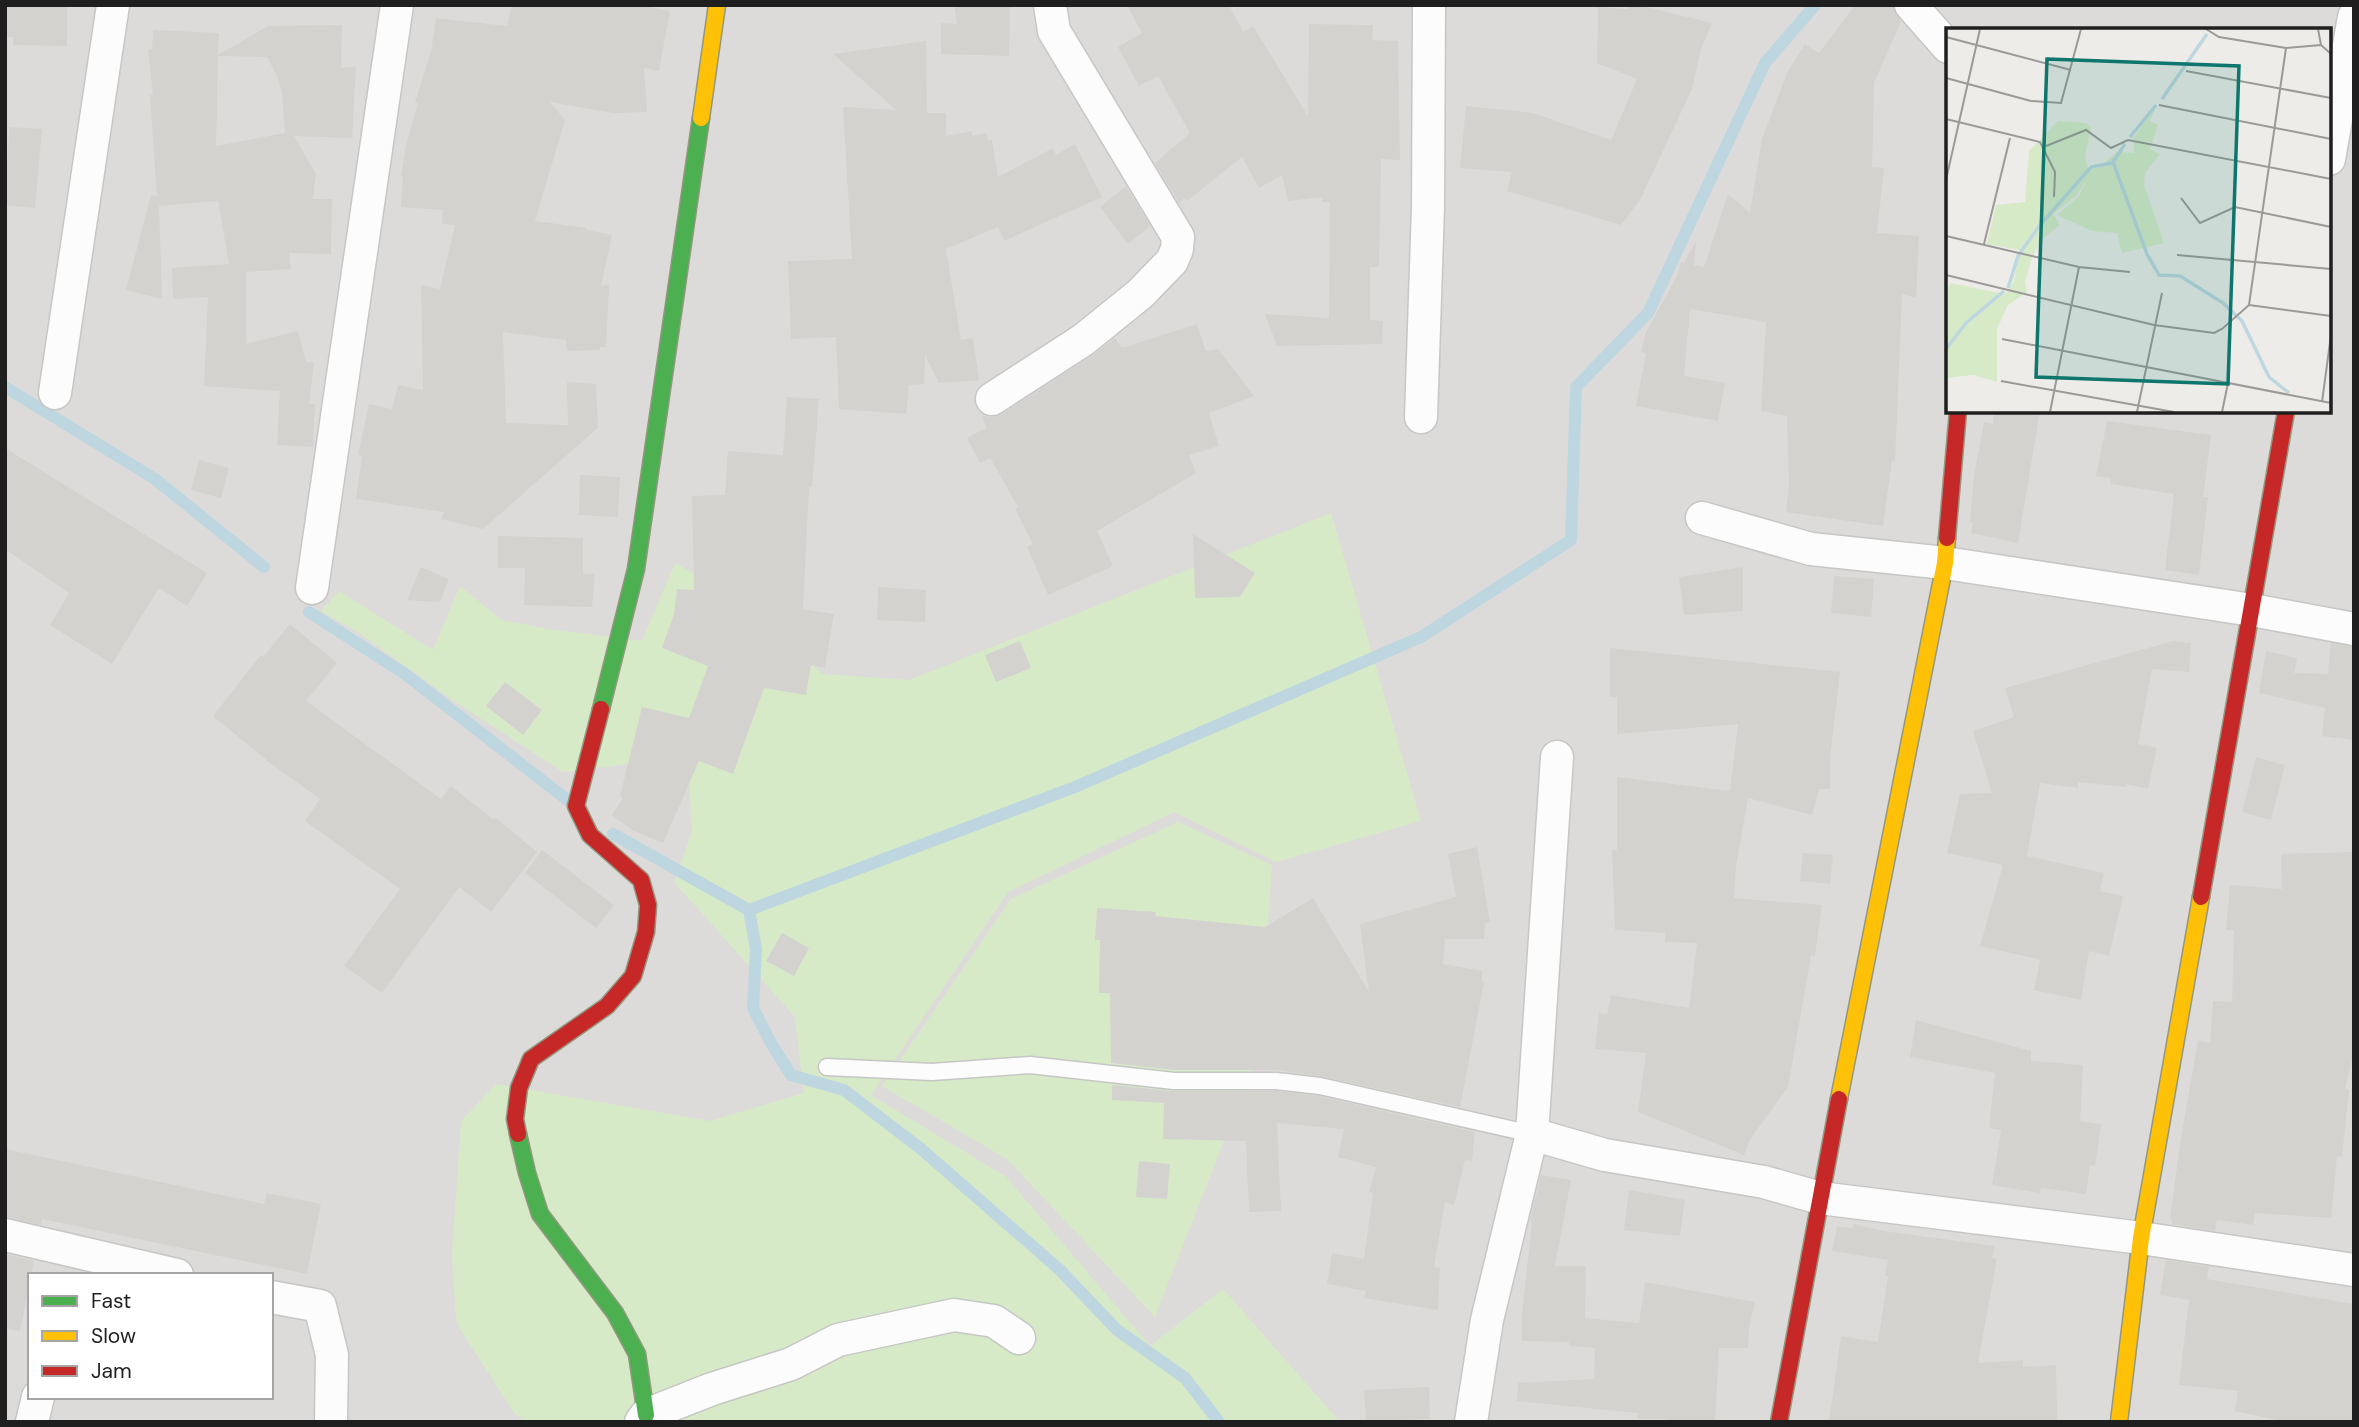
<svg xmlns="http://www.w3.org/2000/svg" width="2359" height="1427" font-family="'DM Sans',sans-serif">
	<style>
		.residential { fill: #dddbd9; fill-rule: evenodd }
		.grass { fill: #d7eac8 }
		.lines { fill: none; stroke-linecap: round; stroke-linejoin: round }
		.stream { stroke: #bdd6e0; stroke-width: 12 }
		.building { fill: #d4d2cf; fill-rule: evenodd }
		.lane-casing { stroke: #c6c6c4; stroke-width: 19 }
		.street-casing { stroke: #c6c6c4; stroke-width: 35 }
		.fast-casing { stroke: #949780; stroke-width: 19 }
		.slow-casing { stroke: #949780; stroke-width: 19 }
		.jam-casing { stroke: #949780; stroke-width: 19 }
		.lane { stroke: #fcfcfc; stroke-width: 16 }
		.street { stroke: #fcfcfc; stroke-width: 32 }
		.fast { stroke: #4caf50; stroke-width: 16 }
		.slow { stroke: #ffc107; stroke-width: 16 }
		.jam { stroke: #c62828; stroke-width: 16 }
		.inset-river { fill: none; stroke: #bdd6e0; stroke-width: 3.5 }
		.inset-road { fill: none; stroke: #9b9a98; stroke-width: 2 }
		.view { fill: #0f766e; fill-opacity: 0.15; stroke: #0f766e; stroke-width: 3.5 }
		.inset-edge { fill: none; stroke: #1f1f1f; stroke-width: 3.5 }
	</style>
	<rect width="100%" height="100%" fill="#eeece8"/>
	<path class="residential" d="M5 5H2354V1422H5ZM1948 30H2329V411H1948ZM30 1275H271V1397H30Z"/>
	<path class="grass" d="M1331 513 1421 821 1276 862 1174 812 1008 892 871 1095 1006 1177 1150 1346 1223 1289 1340 1422H526L515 1414 460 1329 456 1319 452 1255 461 1121 496 1084 710 1121 804 1093 795 1017 674 882 692 832 689 786 670 759 563 772 454 701 358 632 321 611 339 591 433 650 460 586 501 620 548 629 642 641 675 563 751 606 822 674 909 680Z
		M1178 822 1272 865 1260 1048 1155 1317 1007 1159 882 1086 1011 899Z"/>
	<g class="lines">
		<path class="stream" d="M5 387 155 479 264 567
			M309 612 405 674 570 802
			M613 834 749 910 1075 787 1421 637 1571 540 1576 387 1648 313 1765 63 1815 5
			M749 910 756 949 753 1008 771 1043 791 1075 844 1090 920 1148 1060 1270 1117 1330 1185 1378 1219 1422"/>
	</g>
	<path class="building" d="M5 5H67V46L13 45V37H5Z
		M512 5H642L670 11 659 71 644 68 647 112 613 113 550 102 565 120 535 221 587 228V230L612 235 601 286 609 285 606 347H600V350L567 351 566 340 503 332 506 423 568 425 567 382 596 384 598 426H600L483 529 441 519 444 512 356 499 362 456 358 455 369 404 392 409 398 385 423 390 421 285 440 289 455 225 442 224 443 210 401 207 403 176H401L406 145 418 103 415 102 431 52 436 18 507 26Z
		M954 5H1010L1009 56 941 54V23L957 24Z
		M1127 5H1229L1243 32 1253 26 1308 116 1309 24 1373 25 1372 40 1398 41 1400 160 1381 159 1379 267H1370V320L1383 321 1382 344 1277 346 1265 314 1329 318 1330 202H1322V197L1288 201 1282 175 1259 188 1242 157 1187 201 1185 198 1179 203 1155 163 1190 133 1158 76 1139 86 1118 47 1142 33Z
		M1629 5H1638L1712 23 1701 49 1692 89 1640 200 1621 225 1507 191 1512 172 1460 168 1466 106 1533 113 1611 140 1637 79 1597 63 1598 7 1628 9Z
		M1855 5H1893L1901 21 1874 83 1872 167 1884 168 1877 233 1919 236 1916 298 1902 294 1895 461H1892L1883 526 1786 512 1789 485 1787 416 1761 411 1766 322 1690 309 1684 376 1725 383 1718 421 1636 406 1646 353 1641 352 1646 332 1678 274 1681 262 1684 263 1696 241 1694 265 1704 267 1728 194 1750 213 1762 139 1787 73 1805 44 1819 53Z
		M342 25 341 68 356 67 352 138 294 136 316 174 313 199H332L331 254 289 253 291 269 246 272V344L298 331 306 362 314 363 309 404H315L313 447 277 445 280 391 204 386 208 297 173 299 172 268 229 264 218 201 159 206 162 299 126 290 151 195 157 196 150 95H153L148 50 152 49 153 30 219 33 218 55 268 26ZM218 56 267 57 277 76 282 93 285 133 216 146Z
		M926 41 927 113H946V136L972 131V136L987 133 988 141 992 140 998 177 1053 148 1056 155 1075 144 1102 197 1004 241 998 227 946 249 961 340 973 338 979 380 939 383 925 355 924 384 909 385 906 414 839 409 836 337 791 339 788 261 852 259 843 107 896 110 833 54Z
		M9 127 42 129 35 208 5 205Z
		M1126 186 1150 226 1128 244 1100 207Z
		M1197 324 1206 351 1218 349 1254 396 1209 413 1219 446 1189 455 1196 473 1097 531 1113 566 1048 595 1027 547 1033 544 1015 509 1018 507 990 458 980 463 967 438 986 428 982 416 994 417 1002 414 1093 355 1115 338 1122 348Z
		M787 397 819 399 812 487H809L803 609 834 614 825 668 811 665 806 695 764 688 733 774 699 761 663 843 632 830 612 815 623 798 620 796 642 707 689 718 708 666 662 648 674 614 677 589 694 590 692 496 725 495 728 451 783 455Z
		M1994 411H2040L2018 543 1971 533 1973 522H1970L1974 476 1984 422 1993 424Z
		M2107 421 2211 435 2203 497H2208L2199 575 2165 570 2174 494 2110 484 2111 478 2096 476Z
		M5 448 207 573 187 606 159 588 112 664 50 625 69 593 5 549Z
		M199 460 229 468 221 498 191 490Z
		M580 475 620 477 618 517 579 515Z
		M1193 534 1255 573 1240 597 1195 598Z
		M498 536 583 538V574H595L592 607 524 605 525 568H498Z
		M421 567 449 579 440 602 407 600Z
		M1743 567V611L1684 615 1679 577Z
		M1834 576 1874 579 1871 617 1831 613Z
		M878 587 926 590 925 622 877 620Z
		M290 624 337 663 306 701 441 799 451 786 494 820 496 818 537 852 491 912 459 887 382 993 344 966 400 889 305 821 320 799 270 763 213 716 261 655 263 657Z
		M1020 641 1031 668 996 682 985 655Z
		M2173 641 2191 643 2189 672 2152 669 2138 744 2157 748 2148 789 2126 784V787L2078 782V788L2040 783 2027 856 2104 873 2100 891 2123 896 2109 956 2089 951 2081 1000 2034 990 2040 961 2037 959 1980 946 2003 865 1947 853 1960 794 1992 793 1973 731 2014 717 2005 688Z
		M2331 643 2354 647V740L2322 736 2325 708 2259 693 2266 651 2297 658 2294 673 2328 674Z
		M1610 648 1840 672 1830 758V789H1819L1812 815 1748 798 1736 866 1734 898 1822 905 1815 956H1811L1788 1087 1751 1138 1744 1155 1638 1112 1646 1053 1595 1049 1599 1013 1607 1014 1611 995 1689 1008 1697 943 1665 942V933L1615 930 1612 850H1617V777L1730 791 1738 724 1617 734V697H1610Z
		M505 682 542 710 523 735 486 706Z
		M2256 757 2285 765 2271 820 2242 812Z
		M1477 847 1490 922 1485 923 1484 939H1445L1443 964 1482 971V982H1484L1460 1107 1321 1076 1276 1070H1175L1111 1063 1110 993H1099L1100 940H1095L1097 908 1156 912 1155 916 1265 927 1313 898 1369 992 1360 924 1456 897 1448 854Z
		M542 850 614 905 596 928 525 873Z
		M2354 852V1051L2345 1089 2349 1090 2342 1157 2337 1156 2331 1218 2255 1213 2253 1225 2217 1220 2215 1231 2172 1224V1219H2170L2180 1144 2198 1041 2210 1043 2213 1001 2232 1002 2234 930H2226L2230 885 2282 889 2281 854Z
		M1803 853 1833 855 1830 884 1800 881Z
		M782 933 809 948 794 976 766 961Z
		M1916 1020 2031 1051V1061L2083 1065 2080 1121 2101 1124 2095 1166 2090 1165 2086 1194 2041 1188 2040 1193 1992 1185 2001 1130 1989 1128 1995 1073 1910 1057Z
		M1112 1085 1173 1091H1275L1318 1096 1475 1132 1472 1161 1465 1160 1454 1205 1445 1202 1434 1267 1440 1268 1438 1310 1364 1298 1366 1291 1327 1284 1332 1253 1364 1259 1373 1193 1369 1192 1376 1167 1338 1157 1344 1129 1277 1123 1281 1211 1249 1212 1246 1141 1163 1139 1164 1103 1112 1100Z
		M5 1149 264 1204 267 1193 321 1204 307 1274 42 1219 41 1225 5 1217Z
		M1139 1161 1170 1164 1167 1199 1136 1197Z
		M1541 1175 1571 1180 1555 1266H1586L1585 1318 1639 1323 1645 1282 1755 1302 1749 1328 1748 1348H1719L1715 1422H1666V1419H1638V1413L1517 1401 1518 1383 1594 1379 1595 1348 1569 1346V1342L1522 1341V1314L1532 1222H1530Z
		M1629 1190 1685 1200 1680 1236 1624 1230Z
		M1853 1224 1883 1231 1995 1246 1992 1258 1997 1259 1978 1363 2023 1360V1367L2056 1365 2057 1422H1829L1841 1336 1878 1342 1888 1276 1885 1275 1888 1260 1832 1251 1837 1227 1853 1228Z
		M5 1254 34 1261 20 1331 5 1329Z
		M2166 1260 2209 1267 2207 1279 2354 1304V1422H2286L2235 1411 2238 1391 2179 1385 2189 1300 2160 1295Z
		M1429 1387 1430 1419 1366 1421 1364 1390Z"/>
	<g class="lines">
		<g class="lane-casing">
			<path id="lane" d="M827 1067 932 1072 1030 1065 1174 1081H1276L1320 1086 1532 1134"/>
		</g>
		<g class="street-casing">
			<path id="street" d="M1911 5 1948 47
				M2329 159 2354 17
				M55 393 113 5
				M992 399 1083 340 1140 294 1172 261 1177 249 1178 237 1054 31 1050 5
				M1421 417 1428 207 1429 5
				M1702 518 1811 549 1945 563 2252 610 2354 629
				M312 588 397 5
				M1532 1134 1605 1155 1764 1182 1820 1198 2141 1238 2354 1270
				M5 1235 177 1275
				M271 1297 320 1306 332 1355 331 1422
				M32 1422 38 1397
				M641 1422 646 1415 712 1389 791 1364 838 1340 954 1315 994 1321 1019 1338
				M1471 1422 1487 1320 1532 1134 1557 757"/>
		</g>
		<g class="fast-casing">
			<path id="fast" d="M601 709 636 569 701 118
				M518 1134 527 1173 540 1214 615 1313 637 1354 646 1415"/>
		</g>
		<g class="slow-casing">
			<path id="slow" d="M701 118 717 5
				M1839 1099 1945 563 1947 538
				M2119 1422 2141 1238 2201 897"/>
		</g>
		<g class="jam-casing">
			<path id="jam" d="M1947 538 1958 411
				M2201 897 2286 411
				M518 1134 515 1119 519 1088 531 1059 607 1006 633 976 646 932 648 905 641 880 590 835 576 806 601 709
				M1779 1422 1839 1099"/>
		</g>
		<use href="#lane" class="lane"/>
		<use href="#street" class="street"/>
		<use href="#fast" class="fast"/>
		<use href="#slow" class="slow"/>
		<use href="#jam" class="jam"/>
	</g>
	<g transform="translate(1946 28)">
		<rect width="385" height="385" fill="#eeece8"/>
		<path d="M210 78 204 93 212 97 204 121 214 126 199 145 198 157 218 215 176 225 171 205 146 203 111 187 133 168 142 150 130 168 107 186 114 197 95 212 86 230 79 254 81 264 62 277 51 301V354L27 347 0 350V268L4 255 60 266 68 253 73 222 41 216 50 177 79 174 83 123 112 93 140 95 145 100 139 128 142 141 153 140 171 124 188 125 187 110Z" fill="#d7eac8"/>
		<path class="inset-river" d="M216 71 261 6M184 109 210 77M179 116 167 134 201 226 213 247 234 248 277 275 296 293 323 349 343 365M62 260 72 228 94 197 145 139 166 135M0 321 20 295 58 263"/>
		<path class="inset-road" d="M260 1 273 9 340 20 375 17M372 1 375 17 385 26M0 9 125 42M240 43 385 70M0 50 85 73 115 75 135 1M213 77 385 111M0 91 94 114 109 144 108 169M100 118 140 102 165 120 182 112 385 151M0 152 34 1M235 170 254 195 289 179 385 199M0 208 133 239 184 244M38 216 64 110M231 227 385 241M0 247 208 297 268 305 276 301 303 277 340 20M303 277 385 288M56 311 385 375M55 353 228 384M376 374 385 307M104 384 133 239M191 384 216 265M276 384 282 355"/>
		<path class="view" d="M101 31 293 38 282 356 90 349Z"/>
		<rect width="385" height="385" class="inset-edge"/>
	</g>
	<rect width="2359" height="1427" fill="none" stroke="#1f1f1f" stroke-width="14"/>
	<rect x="28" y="1273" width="245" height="126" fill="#ffffff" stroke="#a5a5a5" stroke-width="2"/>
	<rect x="42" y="1296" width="35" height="10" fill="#4caf50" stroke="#a5a5a5" stroke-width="2"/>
	<text x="91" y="1308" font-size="21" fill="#1f1f1f">Fast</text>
	<rect x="42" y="1331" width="35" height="10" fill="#ffc107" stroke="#a5a5a5" stroke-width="2"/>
	<text x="91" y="1343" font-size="21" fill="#1f1f1f">Slow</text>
	<rect x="42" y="1366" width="35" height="10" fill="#c62828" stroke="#a5a5a5" stroke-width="2"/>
	<text x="91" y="1378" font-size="21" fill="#1f1f1f">Jam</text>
</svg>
